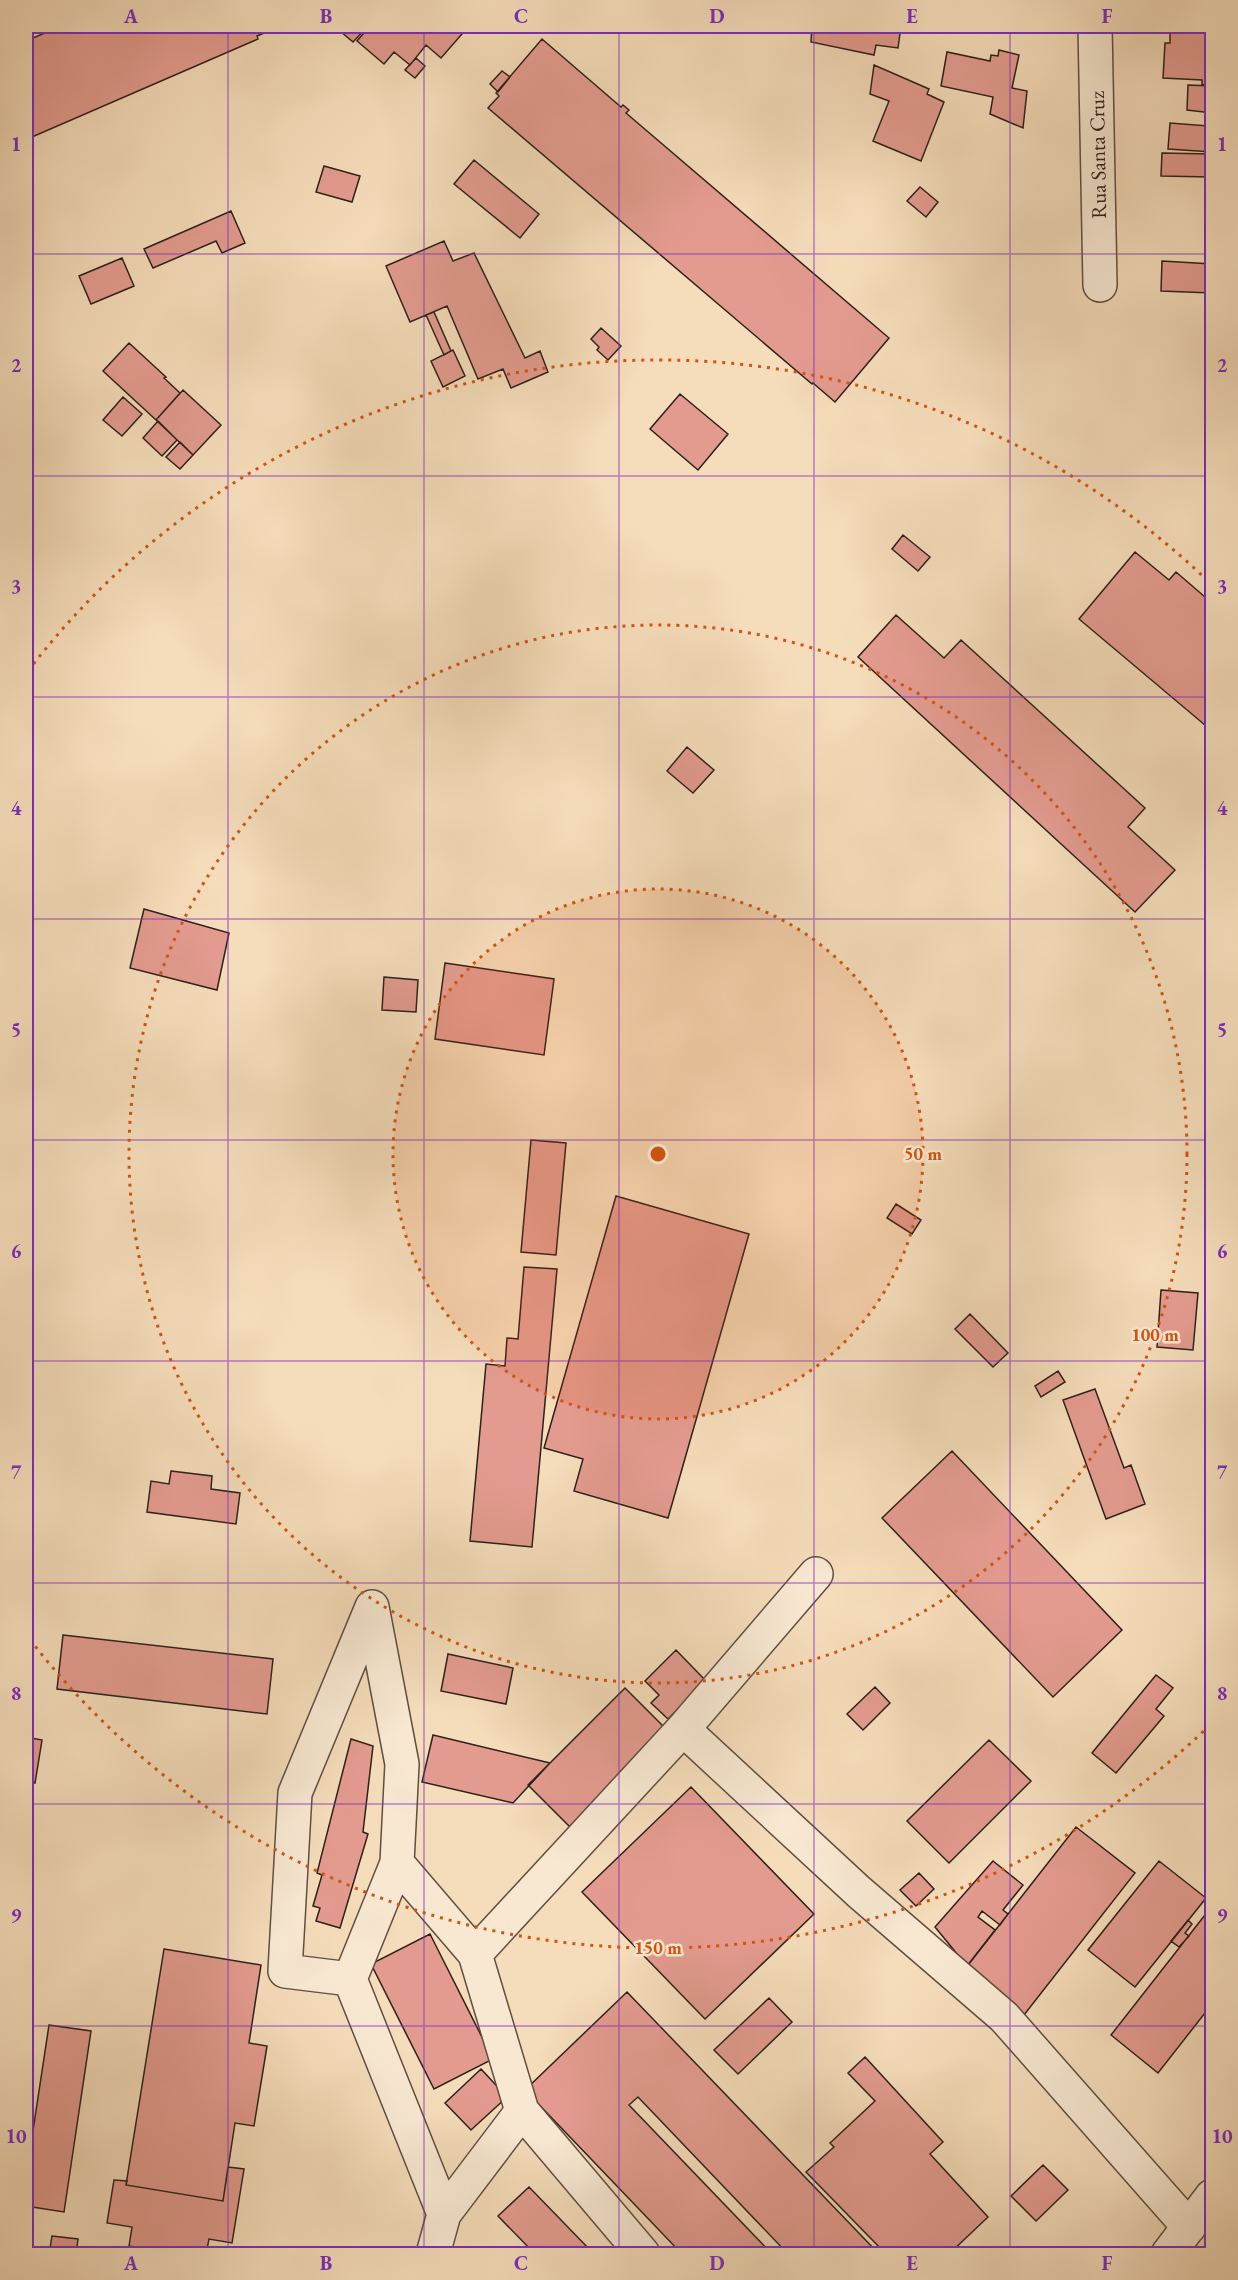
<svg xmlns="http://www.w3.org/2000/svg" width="1238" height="2280" font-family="'EB Garamond',serif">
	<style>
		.building { fill: #e39b8f; stroke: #2d201b; stroke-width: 1.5 }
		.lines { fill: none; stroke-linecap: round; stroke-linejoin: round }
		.minor-casing { stroke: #5f4f43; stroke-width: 36 }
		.minor { stroke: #f8e8d2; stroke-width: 33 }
		.grid { fill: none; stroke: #7b2cbf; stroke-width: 1.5; stroke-opacity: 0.55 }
		.ring { fill: none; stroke: #d5530e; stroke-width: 3; stroke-dasharray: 3 6 }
		.labels { text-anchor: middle; stroke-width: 5; stroke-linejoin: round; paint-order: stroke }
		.street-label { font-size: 21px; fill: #2d201b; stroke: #f8e8d2 }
		.centre { fill: #d5530e; stroke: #f8e8d2; stroke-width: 3 }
		.ring-label { font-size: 18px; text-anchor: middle; font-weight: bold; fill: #d5530e; stroke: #f8e8d2; stroke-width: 5; stroke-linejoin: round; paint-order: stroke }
		.neatline { fill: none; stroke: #7b2cbf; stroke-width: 2 }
		.grid-label { font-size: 20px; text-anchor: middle; font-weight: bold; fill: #7b2cbf }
	</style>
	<rect width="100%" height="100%" fill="#f5dcba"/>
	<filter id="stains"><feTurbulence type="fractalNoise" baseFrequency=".00333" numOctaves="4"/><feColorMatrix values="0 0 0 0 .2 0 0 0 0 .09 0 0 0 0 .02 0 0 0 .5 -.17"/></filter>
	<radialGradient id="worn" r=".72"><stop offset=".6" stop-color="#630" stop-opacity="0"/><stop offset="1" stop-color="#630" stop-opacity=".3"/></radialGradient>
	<path class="building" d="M61 26H281L257 36 258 39 32 137 26 123V41Z
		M334 26H368L353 42Z
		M370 26H469L441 58 426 45 410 65 394 52 384 64 357 41Z
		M812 26H901L898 48 876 45 874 55 811 42Z
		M1175 26H1212V33L1175 31Z
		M1170 31 1212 33V85H1202V80L1163 78 1165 43H1170Z
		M542 39 621 107 623 105 629 110 626 113 889 338 835 402 813 383 812 384 488 108 499 96 496 93Z
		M999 50 1019 55 1012 88 1027 91 1023 128 990 114 993 97 941 86 947 52 990 61 991 55 998 56Z
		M416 58 425 66 415 78 405 70Z
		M874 65 929 89 927 94 944 102 921 161 873 141 889 101 870 94Z
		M502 71 510 77 498 92 490 84Z
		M1188 85 1212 86V113L1187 110Z
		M1209 112 1212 113V152L1168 149 1170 123 1208 126Z
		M1162 153 1212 154 1211 177 1161 176Z
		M474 160 539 214 520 238 454 184Z
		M324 166 360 176 352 202 316 192Z
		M920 187 938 202 926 217 907 201Z
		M231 211 245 243 222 253 216 241 153 268 144 249Z
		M444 241 453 261 474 253 525 358 540 351 548 372 511 388 503 369 478 379 447 306 410 322 386 266Z
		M122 258 134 286 91 304 79 276Z
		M1162 261 1212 264V293L1161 291Z
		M1206 293H1212V334L1205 333Z
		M434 312 451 351 444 355 426 315Z
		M601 328 621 346 608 360 597 350 599 347 591 339Z
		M129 343 166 377 164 378 180 393 156 420 103 371Z
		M453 350 465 376 443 387 431 361Z
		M183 390 221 425 193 455 156 420Z
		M680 394 728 434 698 470 650 429Z
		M123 397 142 414 122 436 103 420Z
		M158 421 177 440 162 456 143 438Z
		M180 442 193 455 180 469 166 457Z
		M903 535 930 557 918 571 892 549Z
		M1135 552 1169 580 1176 572 1212 603V731L1079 619Z
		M896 615 944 658 961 640 1145 808 1128 827 1175 870 1135 912 858 657Z
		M687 747 714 770 693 793 667 771Z
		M144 909 229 933 217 990 130 968Z
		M445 963 554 979 544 1055 435 1039Z
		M384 977 418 980 416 1012 382 1010Z
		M531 1140 566 1143 556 1255 521 1252Z
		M616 1196 749 1234 668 1518 574 1491 583 1459 544 1448Z
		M896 1204 921 1220 912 1234 887 1218Z
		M524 1267 557 1269 532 1547 470 1541 486 1364 505 1366 507 1338 518 1339Z
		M1161 1290 1198 1293 1193 1350 1157 1347Z
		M970 1314 1008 1353 993 1367 955 1329Z
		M1058 1371 1065 1382 1041 1397 1035 1386Z
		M1095 1389 1124 1468 1131 1465 1145 1504 1106 1519 1063 1400Z
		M952 1451 1122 1630 1053 1697 882 1518Z
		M171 1471 212 1476 211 1489 240 1493 236 1524 147 1512 151 1481 169 1484Z
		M63 1635 273 1659 267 1714 57 1689Z
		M676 1650 706 1681 668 1719 651 1703 659 1695 645 1681Z
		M448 1654 513 1668 506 1704 441 1691Z
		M1156 1675 1173 1688 1156 1709 1164 1716 1116 1773 1092 1753Z
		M875 1687 890 1703 863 1730 847 1714Z
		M625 1688 673 1736 575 1832 528 1785Z
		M433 1735 550 1763 513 1803 422 1782Z
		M26 1737 42 1740 35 1783 26 1781Z
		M351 1739 373 1746 363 1832 368 1834 340 1928 316 1921 320 1908 313 1906 322 1875 317 1873Z
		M989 1740 1031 1781 949 1863 907 1821Z
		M691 1787 814 1914 705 2019 582 1892Z
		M1076 1827 1135 1873 1024 2015 965 1969Z
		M993 1861 1023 1885 1003 1910 1008 1914 1000 1925 982 1911 978 1917 995 1930 967 1966 935 1927Z
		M1159 1861 1206 1898 1135 1987 1088 1950Z
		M919 1873 934 1889 916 1906 900 1890Z
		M1212 1906V2004L1158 2073 1111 2035Z
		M1188 1920 1192 1924 1185 1933 1189 1936 1179 1947 1171 1941Z
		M430 1934 493 2059 434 2089 371 1964Z
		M164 1949 261 1965 249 2043 267 2046 254 2126 235 2123 223 2201 126 2185Z
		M627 1992 879 2254H788L638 2097 629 2105 772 2254H682L525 2090Z
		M769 1998 792 2022 738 2074 714 2050Z
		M49 2025 91 2031 64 2212 26 2206V2177Z
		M865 2057 943 2142 930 2154 988 2217 949 2254H886L806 2172 834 2147 830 2143 875 2101 848 2073Z
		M481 2069 507 2097 471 2130 445 2103Z
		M1043 2165 1068 2190 1036 2221 1011 2196Z
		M228 2167 244 2169 232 2243 209 2239 206 2254H182L129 2246 132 2227 107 2223 114 2180 127 2181 126 2185 223 2201Z
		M529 2187 594 2254H535L498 2216Z
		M52 2236 78 2239 76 2254H49Z
		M958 2246 966 2254H949Z"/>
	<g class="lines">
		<g class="minor-casing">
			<path id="minor" d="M1095 26 1100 285
				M683 1729 816 1574
				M350 1979 285 1971 295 1793 372 1607 402 1764 397 1863
				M444 2214 350 1979 397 1863 475 1954
				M433 2254 444 2214 522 2111
				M643 2254 522 2111 475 1954 683 1729 859 1892 1004 2017 1189 2227
				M1168 2254 1212 2196"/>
		</g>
		<use href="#minor" class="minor"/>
	</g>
	<path class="grid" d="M228 26V2254M424 26V2254M619 26V2254M814 26V2254M1010 26V2254M26 254H1212M26 476H1212M26 697H1212M26 919H1212M26 1140H1212M26 1361H1212M26 1583H1212M26 1804H1212M26 2026H1212"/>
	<circle cx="658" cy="1154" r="265" fill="#d5530e" fill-opacity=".12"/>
	<g class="ring">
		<circle cx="658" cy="1154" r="265"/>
		<circle cx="658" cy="1154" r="529"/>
		<path d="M1210 1725A794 794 0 0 1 28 1637M28 671A794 794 0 0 1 1210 583"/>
	</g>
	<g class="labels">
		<g class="street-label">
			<text transform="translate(1098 155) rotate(-91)" y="7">Rua Santa Cruz</text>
		</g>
	</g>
	<circle cx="658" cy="1154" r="9" class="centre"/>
	<g class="ring-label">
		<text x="923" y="1160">50 m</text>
		<text x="1155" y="1341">100 m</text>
		<text x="658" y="1954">150 m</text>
	</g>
	<rect width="1238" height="2280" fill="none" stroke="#f5dcba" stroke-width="66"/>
	<rect x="33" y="33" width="1172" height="2214" class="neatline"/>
	<g class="grid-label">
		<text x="131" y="23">A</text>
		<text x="326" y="23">B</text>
		<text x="521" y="23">C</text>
		<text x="717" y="23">D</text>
		<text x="912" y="23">E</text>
		<text x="1107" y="23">F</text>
		<text x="16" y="151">1</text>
		<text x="1222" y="151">1</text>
		<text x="16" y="372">2</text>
		<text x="1222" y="372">2</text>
		<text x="16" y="593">3</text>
		<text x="1222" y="593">3</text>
		<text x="16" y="815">4</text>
		<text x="1222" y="815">4</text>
		<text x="16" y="1036">5</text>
		<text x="1222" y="1036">5</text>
		<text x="16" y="1258">6</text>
		<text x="1222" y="1258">6</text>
		<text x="16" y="1479">7</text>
		<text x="1222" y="1479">7</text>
		<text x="16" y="1700">8</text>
		<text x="1222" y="1700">8</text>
		<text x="16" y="1922">9</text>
		<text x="1222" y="1922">9</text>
		<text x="16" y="2143">10</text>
		<text x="1222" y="2143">10</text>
		<text x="131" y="2270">A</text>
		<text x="326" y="2270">B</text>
		<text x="521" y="2270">C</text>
		<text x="717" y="2270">D</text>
		<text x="912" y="2270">E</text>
		<text x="1107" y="2270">F</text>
	</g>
	<rect width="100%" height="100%" filter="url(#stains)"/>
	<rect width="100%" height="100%" fill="url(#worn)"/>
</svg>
